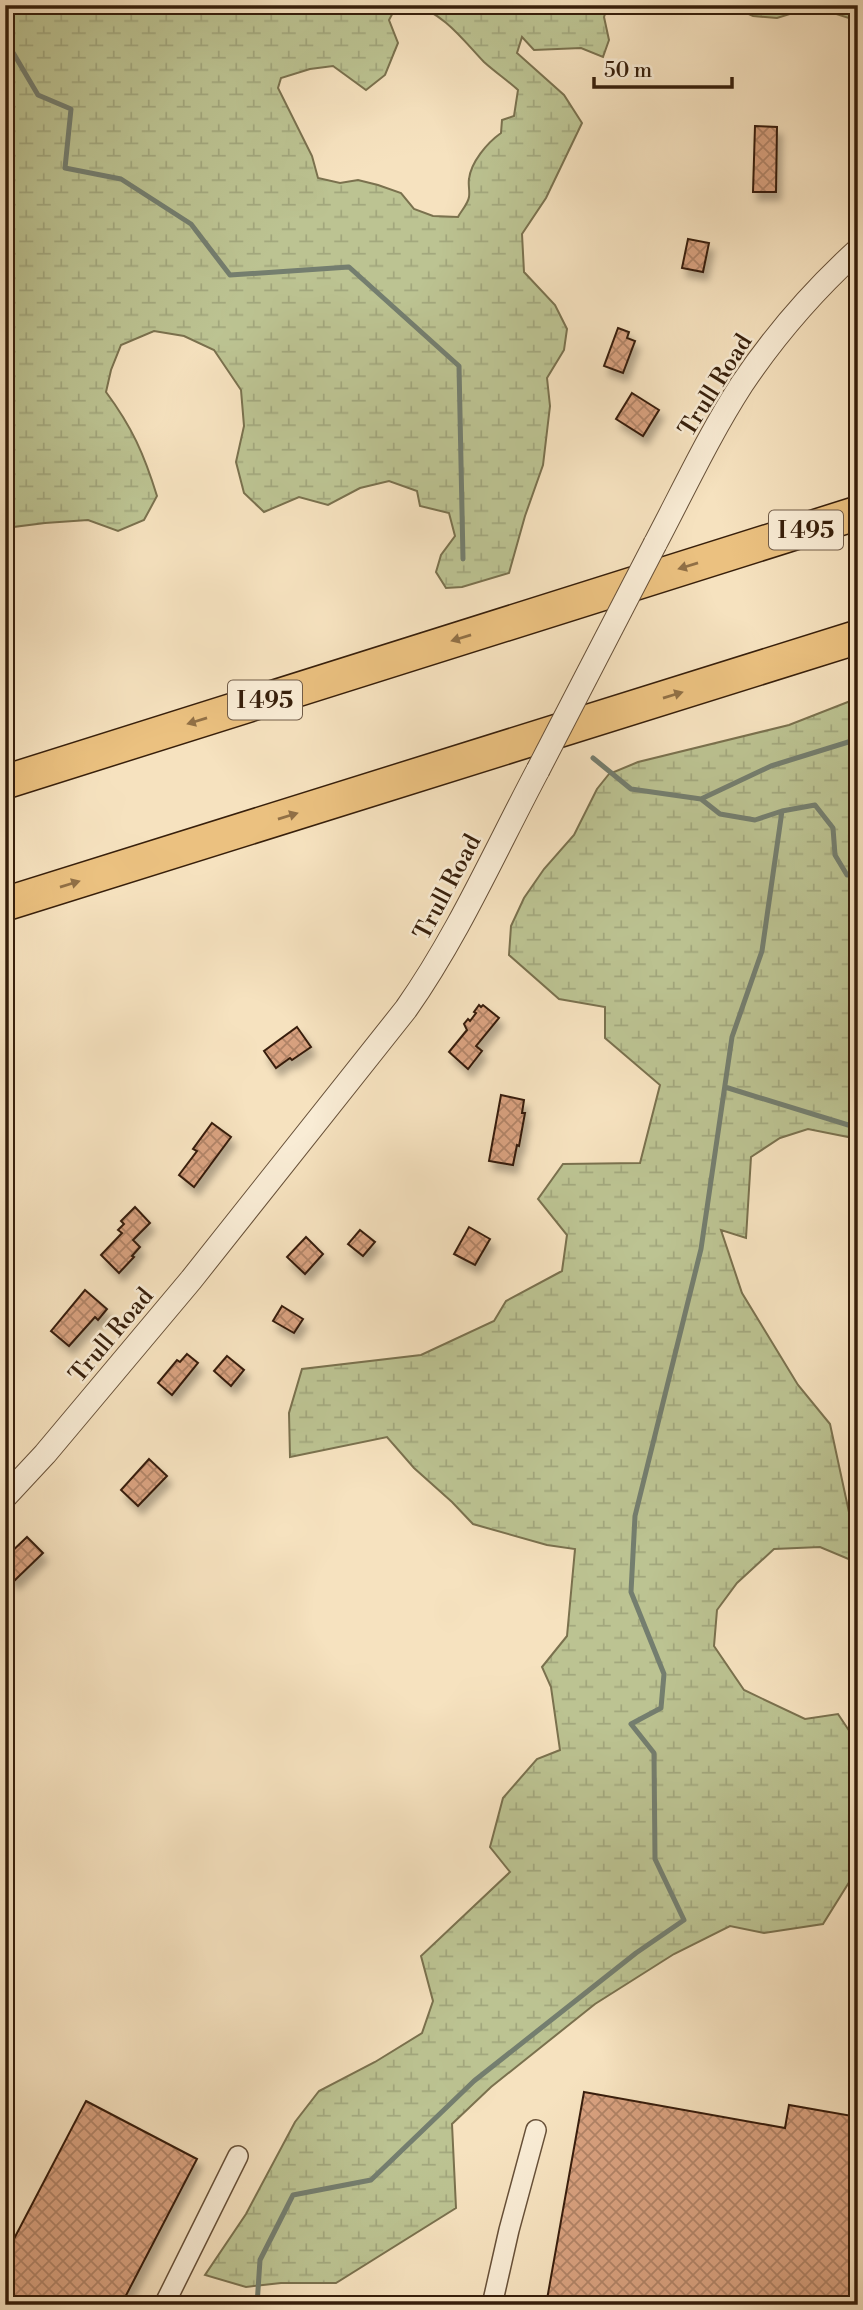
<svg xmlns="http://www.w3.org/2000/svg" width="863" height="2310" font-family="'Libre Bodoni',serif">
	<style>
		.wetland { fill: url(#wetland-marsh); stroke: #7a714e; stroke-width: 2 }
		.lines { fill: none; stroke-linecap: round; stroke-linejoin: round }
		.stream { stroke: #747e6f; stroke-width: 5 }
		.building { fill: url(#building-cross-hatch); stroke: #371f0b; stroke-width: 2; filter: url(#shadow) }
		.minor-casing { stroke: #675038; stroke-width: 22 }
		.tertiary-casing { stroke: #675038; stroke-width: 25 }
		.motorway-casing { stroke: #371f0b; stroke-width: 36 }
		.minor { stroke: #f9ecd5; stroke-width: 19 }
		.tertiary { stroke: #f9ecd5; stroke-width: 23 }
		.motorway { stroke: #ebc180; stroke-width: 33 }
		.tertiary-bridge-casing { stroke: #675038; stroke-width: 25; stroke-linecap: butt }
		.tertiary-bridge { stroke: #f9ecd5; stroke-width: 23 }
		.oneway { fill: #917046 }
		.labels { text-anchor: middle; stroke-width: 5; stroke-linejoin: round; paint-order: stroke }
		.shield { fill: #f9ecd5; stroke: #715c48; stroke-width: 2 }
		.shield-label { font-size: 23px; font-weight: bold; fill: #371f0b }
		.street-label { font-size: 24px; fill: #371f0b; stroke: #f9ecd5 }
	</style>
	<defs>
		<pattern id="wetland-marsh" width="20" height="14" patternUnits="userSpaceOnUse" patternTransform="scale(1.75)"><rect width="20" height="14" fill="#bcc392"/><path d="M1 5h8M5 5V1M11 12h8M15 12V8" fill="none" stroke="#a2a77d"/></pattern>
		<pattern id="building-cross-hatch" width="8" height="8" patternUnits="userSpaceOnUse" patternTransform="scale(1.75)"><rect width="8" height="8" fill="#d8a17f"/><path d="M0 0l8 8M0 8l8-8" fill="none" stroke="#b08366"/></pattern>
		<filter id="shadow"><feDropShadow dx="4.5" dy="8" stdDeviation="3.5" flood-color="#0004"/></filter>
	</defs>
	<rect width="100%" height="100%" fill="#f6e2bf"/>
	<filter id="stains"><feTurbulence type="fractalNoise" baseFrequency=".00286" numOctaves="4"/><feColorMatrix values="0 0 0 0 .2 0 0 0 0 .09 0 0 0 0 .02 0 0 0 .5 -.17"/></filter>
	<radialGradient id="worn" r=".72"><stop offset=".6" stop-color="#630" stop-opacity="0"/><stop offset="1" stop-color="#630" stop-opacity=".3"/></radialGradient>
	<path class="wetland" d="M5 5H397L389 20 398 43 385 75 366 90 333 66 310 69 281 78 278 88 312 156 318 178 340 183 358 180 378 185 401 193 414 209 433 216 458 217C461 211 468 204 469 197 470 191 468 185 469 179 471 162 487 143 501 133L502 120 514 116 518 90C507 80 495 72 484 62 463 40 444 13 413 5H608L604 17 609 40 603 57 581 48 534 50 522 37 517 53 564 95 582 123 546 198 522 234 524 272 555 305 567 329 564 350 547 378 550 406 543 465 525 516 509 573 462 587 446 588 436 572 441 555 455 536 449 513 420 506 417 491 389 481 360 488 328 505 299 497 264 512 244 493 236 462 244 426 241 390 214 350 184 336 154 331 121 345 111 370 106 392C132 427 144 454 157 496L144 520 118 531 88 520 45 523 5 528Z
		M729 5H858V21L827 11 796 12 777 18 753 16Z
		M858 698V1139L808 1129 780 1138 751 1157 746 1238 721 1230 742 1293 798 1385 830 1424 858 1554V1563L820 1547 774 1549 737 1583 717 1610 714 1646 744 1690 805 1719 838 1714 858 1744V1868L823 1924 764 1933 730 1926 674 1954 595 2004 491 2087 452 2124 456 2208 336 2283H281L246 2287 205 2275 246 2214 295 2122 319 2091 375 2062 422 2033 433 2001 421 1956 510 1872 490 1847 503 1798 537 1759 560 1750 551 1687 542 1667 567 1636 575 1549 547 1545 473 1524 452 1502 414 1468 387 1437 290 1457 289 1413 302 1369 421 1355 494 1321 506 1301 562 1271 567 1235 538 1199 563 1164 640 1163 660 1085 605 1038V1007L559 999 509 955 511 926 524 898 544 869 574 835 597 789 609 774 638 762 789 725Z"/>
	<g class="lines">
		<path class="stream" d="M5 39 38 95 71 109 65 168 121 179 191 224 230 275 349 267 459 366 463 559
			M593 758 631 789 701 799 720 814 755 820 782 811 815 805 833 828 835 855 847 875H858
			M701 799 771 766 858 739
			M725 1087 858 1128
			M257 2305 260 2260 293 2195 371 2180 474 2081 636 1953 684 1920 655 1859 654 1753 631 1724 661 1708 664 1674 631 1592 635 1516 701 1249 732 1037 762 951 782 811"/>
	</g>
	<path class="building" d="M755 126 777 127 776 192H753Z
		M688 239 709 243 703 272 682 268Z
		M618 328 629 332 627 338 635 341 623 373 604 366Z
		M632 393 659 410 643 436 616 419Z
		M479 1005 481 1007 483 1005 499 1018 476 1046 482 1051 468 1069 449 1052 467 1030 464 1024 468 1019 470 1021 476 1013 474 1012Z
		M297 1027 311 1047 292 1060 290 1058 276 1068 264 1051Z
		M501 1095 524 1100 522 1113H525L519 1146 517 1145 513 1165 489 1161Z
		M212 1123 231 1137 194 1187 179 1175 197 1151 193 1149Z
		M135 1207 150 1223 133 1240 140 1247 132 1256 134 1257 119 1273 101 1255 122 1233 118 1230 124 1224 121 1221Z
		M469 1227 490 1239 475 1265 454 1254Z
		M360 1230 375 1242 363 1256 348 1244Z
		M306 1237 323 1254 305 1274 287 1257Z
		M85 1290 107 1309 98 1320 95 1317 69 1346 51 1331Z
		M282 1306 303 1319 294 1333 273 1321Z
		M187 1354 198 1363 172 1395 158 1383 177 1360 180 1362Z
		M227 1356 244 1370 231 1386 214 1371Z
		M149 1459 167 1476 138 1506 121 1490Z
		M27 1537 43 1553 14 1581 5 1572V1558Z
		M584 2092 785 2128 789 2105 858 2117V2305H546Z
		M86 2101 197 2159 121 2305H5V2256Z"/>
	<g class="lines">
		<g class="minor-casing">
			<path id="minor" d="M164 2305 238 2156
				M492 2305 509 2230 536 2130"/>
		</g>
		<g class="tertiary-casing">
			<path id="tertiary" d="M655 544C683 491 709 435 742 384 775 335 814 290 858 250
				M5 1497 45 1454 191 1280 406 1009C458 935 495 851 538 770"/>
		</g>
		<g class="motorway-casing">
			<path id="motorway" d="M5 782 858 513
				M5 904 858 637"/>
		</g>
		<use href="#minor" class="minor"/>
		<use href="#tertiary" class="tertiary"/>
		<use href="#motorway" class="motorway"/>
		<g class="tertiary-bridge-casing">
			<path id="tertiary-bridge" d="M538 770 655 544"/>
		</g>
		<use href="#tertiary-bridge" class="tertiary-bridge"/>
	</g>
	<defs><path id="oneway-solid" d="M-6-.8H1V-3.2L6.5 0L1 3.2V.8H-6Z" transform="scale(1.75)"/></defs>
	<g class="oneway">
		<use href="#oneway-solid" transform="translate(688 566) rotate(163)"/>
		<use href="#oneway-solid" transform="translate(461 638) rotate(163)"/>
		<use href="#oneway-solid" transform="translate(673 695) rotate(-17)"/>
		<use href="#oneway-solid" transform="translate(197 721) rotate(163)"/>
		<use href="#oneway-solid" transform="translate(288 816) rotate(-17)"/>
		<use href="#oneway-solid" transform="translate(70 884) rotate(-17)"/>
	</g>
	<g class="labels">
		<g class="shield">
			<rect x="769" y="510.5" width="74" height="39" rx="5"/>
			<rect x="228" y="680.5" width="74" height="39" rx="5"/>
		</g>
		<g class="shield-label">
			<text x="806" y="538">I 495</text>
			<text x="265" y="708">I 495</text>
		</g>
		<g class="street-label">
			<text transform="translate(715 385) rotate(-58)" y="8">Trull Road</text>
			<text transform="translate(447 887) rotate(-62)" y="8">Trull Road</text>
			<text transform="translate(111 1335) rotate(-50)" y="8">Trull Road</text>
		</g>
	</g>
	<rect width="863" height="2310" fill="none" stroke="#f6e2bf" stroke-width="28"/>
	<rect x="7" y="7" width="849" height="2296" fill="none" stroke="#371f0b" stroke-width="3.5"/>
	<rect x="14" y="14" width="835" height="2282" fill="none" stroke="#371f0b" stroke-width="2"/>
	<path d="M594 77v10h138v-10" fill="none" stroke="#371f0b" stroke-width="3.5"/>
	<text x="604" y="77" font-size="21" fill="#371f0b" stroke="#f9ecd5" stroke-width="5" paint-order="stroke">50 m</text>
	<rect width="100%" height="100%" filter="url(#stains)"/>
	<rect width="100%" height="100%" fill="url(#worn)"/>
</svg>
